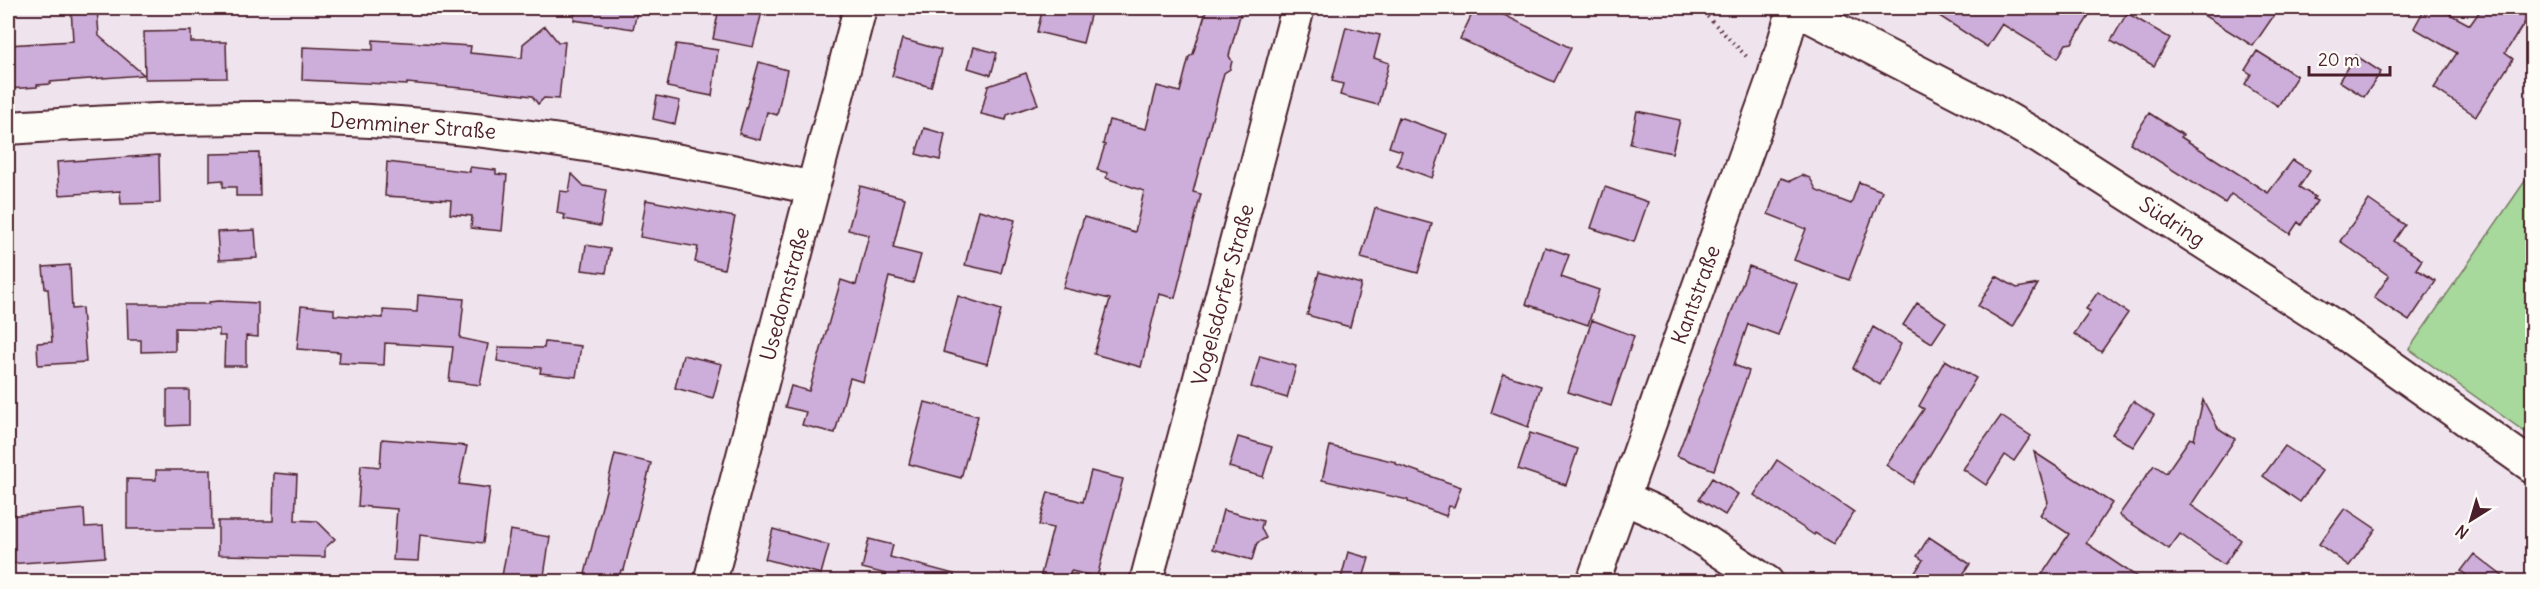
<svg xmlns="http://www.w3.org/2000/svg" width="2540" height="589" font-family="Delius,sans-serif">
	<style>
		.green { fill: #a6d99b; stroke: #787c63; stroke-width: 1.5 }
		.building { fill: #cdadd9; stroke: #4a1f2b; stroke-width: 1.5 }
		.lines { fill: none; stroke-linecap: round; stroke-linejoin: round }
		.minor-casing { stroke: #4a1f2b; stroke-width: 36 }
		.path { stroke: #4a1f2b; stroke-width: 4; stroke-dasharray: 1.5 4.5; stroke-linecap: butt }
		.minor { stroke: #fdfcf7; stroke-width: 32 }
		.labels { text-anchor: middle; stroke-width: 5; stroke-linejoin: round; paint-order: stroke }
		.street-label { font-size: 21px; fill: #4a1f2b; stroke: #fdfcf7 }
	</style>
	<rect width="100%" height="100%" fill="#efe4ee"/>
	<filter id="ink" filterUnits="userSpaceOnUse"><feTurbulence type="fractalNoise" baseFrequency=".0167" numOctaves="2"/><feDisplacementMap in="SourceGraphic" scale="12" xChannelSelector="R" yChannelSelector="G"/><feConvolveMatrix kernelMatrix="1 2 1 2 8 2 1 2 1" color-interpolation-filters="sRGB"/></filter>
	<g filter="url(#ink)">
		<path class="green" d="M2532 171V437L2409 349Z"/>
		<path class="building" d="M71 8H97L99 36 144 75 50 82 51 84 37 85V87L8 89V45L73 41Z
			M575 8H638L633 29 574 20Z
			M719 8H763L753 47 713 39Z
			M1043 8H1092L1083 43 1037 32Z
			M1207 8H1242L1229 56 1232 61 1230 69 1224 73 1193 192 1201 194 1175 298 1159 294 1141 367 1094 354 1110 299 1063 288 1084 217 1135 232 1144 191 1106 178 1108 173 1097 170 1105 145 1103 144 1109 120 1146 129 1157 86 1180 92 1189 57 1193 54Z
			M1475 8H1490L1571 48 1554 82 1460 39Z
			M1927 8H2094L2072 43 2066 44 2058 58 2002 24 1987 47Z
			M2192 8H2279L2253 46Z
			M2425 8H2439L2470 25 2482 8H2532V11L2505 53 2513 59 2476 116 2434 88 2457 53 2414 28Z
			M2127 13 2170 38 2154 66 2111 41Z
			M545 26 558 42H565L559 99 544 98 538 104 532 96 483 90 407 83V85L302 80 303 47 373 50V40L471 46 470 53 522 58 523 44Z
			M1346 27 1380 35 1374 58 1389 63 1378 105 1340 95 1343 84 1332 81Z
			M191 31V42H226L227 78 145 79 144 32Z
			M902 39 941 50 931 87 892 76Z
			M676 44 718 50 712 96 667 87Z
			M974 47 997 53 991 75 968 68Z
			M2257 51 2297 76 2278 106 2245 84 2251 74 2245 70Z
			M2355 55 2381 72 2364 97 2339 81Z
			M759 62 787 70 777 115 767 112 760 140 739 134Z
			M1026 73 1038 104 1007 115 1006 120 981 114 988 86Z
			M657 96 680 101 675 124 653 119Z
			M1637 111 1680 120 1672 153 1630 144Z
			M2149 113 2183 135 2181 137 2268 193 2293 160 2310 171 2299 187 2315 197 2313 199 2317 201 2301 225 2298 222 2290 234 2231 194 2225 203 2130 143Z
			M1399 117 1447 134 1432 178 1397 165 1402 151 1389 147Z
			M924 128 945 134 940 160 916 154Z
			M259 153 260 196H236V187H223V180L210 181V154Z
			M159 155 160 203 121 204 120 191 59 195 57 162Z
			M387 162 470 172V167L496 170V174L507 175 502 231 471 228 472 216 450 214 451 200 385 196Z
			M572 174 584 186 606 190 600 226 564 219 565 215 557 213 560 191 569 192Z
			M1802 175 1810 178 1817 191 1851 204 1859 182 1882 191 1849 280 1794 260 1806 229 1768 214 1781 178 1790 181Z
			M860 186 905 198 893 248 921 255 913 283 889 277 863 382 850 378 835 433 802 425 806 412 785 407 791 386 809 391 841 280 856 285 869 235 848 230Z
			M1605 187 1648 202 1634 242 1591 228Z
			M646 200 735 217 724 269 695 262 698 247 640 237Z
			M2369 200 2405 225 2394 241 2422 260 2416 269 2436 281 2409 321 2374 298 2389 276 2340 241Z
			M1375 208 1432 224 1418 273 1361 258Z
			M979 210 1015 220 1001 273 965 265Z
			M255 230 257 258 219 260 217 232Z
			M586 245 610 249 606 273 582 270Z
			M1545 247 1569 255 1561 277 1599 290 1588 325 1526 304Z
			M70 265 72 309 82 308 86 362 38 365 37 343 52 342 48 289H45L43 267Z
			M1749 266 1797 284 1778 335 1748 324 1734 365 1749 371 1714 470 1677 456Z
			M1319 272 1361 284 1350 327 1307 315Z
			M1996 276 2017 288 2038 284 2013 327 1978 306Z
			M2098 292 2128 313 2101 352 2074 334 2090 311 2086 309Z
			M418 295 464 299 460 338 488 344 480 385 449 381 453 347 385 343 384 365 339 363 340 352 297 349 301 306 334 309V315L383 318V310L417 312Z
			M958 296 1001 310 987 364 943 352Z
			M219 301 258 303V337L246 336V366H224L225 336H219V329L175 328V351L141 352V340H128L127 304H209V302Z
			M1917 303 1946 322 1932 343 1903 325Z
			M1592 320 1634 336 1611 406 1568 392Z
			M1873 327 1901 344 1880 385 1853 368Z
			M545 342 581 346 576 377 540 373 541 368 497 361 499 347 544 348Z
			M683 355 722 364 713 398 675 388Z
			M1260 356 1296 366 1287 398 1251 387Z
			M1945 360 1976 378 1913 483 1886 465 1924 409 1919 406Z
			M1503 374 1541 386 1528 427 1491 413Z
			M167 390H189V425L167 426Z
			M2203 400 2218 428 2235 439 2191 505 2241 540 2224 565 2180 534 2169 549 2119 515 2154 465 2166 473 2190 438 2194 440Z
			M2133 401 2154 415 2133 447 2112 434Z
			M925 402 978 416 961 478 909 464Z
			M2001 416 2031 436 2014 461 2005 455 1986 485 1963 469Z
			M1530 433 1578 449 1566 485 1518 469Z
			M1238 437 1272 447 1263 477 1229 467Z
			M382 439 467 446 459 484 490 488 483 543 420 535 418 561 393 560 397 509 358 506 361 465 380 467Z
			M1330 446 1396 462V464L1461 487 1454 507 1449 506 1446 516 1408 502V500L1322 480Z
			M2285 446 2322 471 2300 502 2263 476Z
			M2034 452 2112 503 2086 543 2145 582H2037L2069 534 2040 515 2048 502Z
			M615 454 651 463 624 570H621L618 582H583Z
			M1777 460 1854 512 1833 544 1815 533 1814 535 1754 495Z
			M156 470H211L212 529H127V479L156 480Z
			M1091 471 1123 479 1097 577 1071 571 1068 582H1039L1053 528 1039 525 1048 492 1083 502Z
			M274 473 297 475 295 520 317 521 335 539 325 548V557L218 555V521H273Z
			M1712 478 1738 494 1725 515 1699 499Z
			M2345 508 2376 529 2349 566 2319 544Z
			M84 509 85 527 103 526 105 557 8 564V516Z
			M1223 510 1263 521 1261 528 1266 538 1257 543 1252 560 1213 549Z
			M773 529 829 545 821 574 765 559Z
			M510 530 550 537 543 582H501Z
			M1929 537 1970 564 1958 582H1909L1923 560 1917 556Z
			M869 539 893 545 890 557 954 574V582H884L886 574 862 568Z
			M1348 552 1369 558 1362 582H1340Z
			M2474 554 2510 582H2475L2461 571Z"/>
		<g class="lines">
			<g class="minor-casing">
				<path id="minor" d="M1794 8 1994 111 2042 139 2331 324 2532 466
					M8 128C128 120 249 114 370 121 521 130 665 156 813 188
					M1624 498 1673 520 1767 582
					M710 582 860 8
					M1146 582 1298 8
					M1593 582 1774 76 1794 8"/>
			</g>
			<path class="path" d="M1699 8 1749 59"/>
			<use href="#minor" class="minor"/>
		</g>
	</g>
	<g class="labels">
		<g class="street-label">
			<text transform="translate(413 126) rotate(4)" y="7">Demminer Straße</text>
			<text transform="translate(2172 222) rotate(33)" y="7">Südring</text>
			<text transform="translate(785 294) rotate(-75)" y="7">Usedomstraße</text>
			<text transform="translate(1223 295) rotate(-75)" y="7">Vogelsdorfer Straße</text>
			<text transform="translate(1696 295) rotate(-70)" y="7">Kantstraße</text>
		</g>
	</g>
	<rect width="2540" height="589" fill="none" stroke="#fdfcf7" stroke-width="30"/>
	<rect x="15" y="15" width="2510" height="559" fill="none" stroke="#4a1f2b" stroke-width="2" filter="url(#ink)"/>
	<g transform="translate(2471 520) rotate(217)" stroke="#fdfcf7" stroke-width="4.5" paint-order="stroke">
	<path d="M0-4.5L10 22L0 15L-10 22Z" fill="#4a1f2b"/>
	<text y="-9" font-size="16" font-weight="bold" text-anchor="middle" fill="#4a1f2b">N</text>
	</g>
	<path d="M2309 66v9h81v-9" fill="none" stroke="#4a1f2b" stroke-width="3"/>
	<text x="2318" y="66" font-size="18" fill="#4a1f2b" stroke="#fdfcf7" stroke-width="4.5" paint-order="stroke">20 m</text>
</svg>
